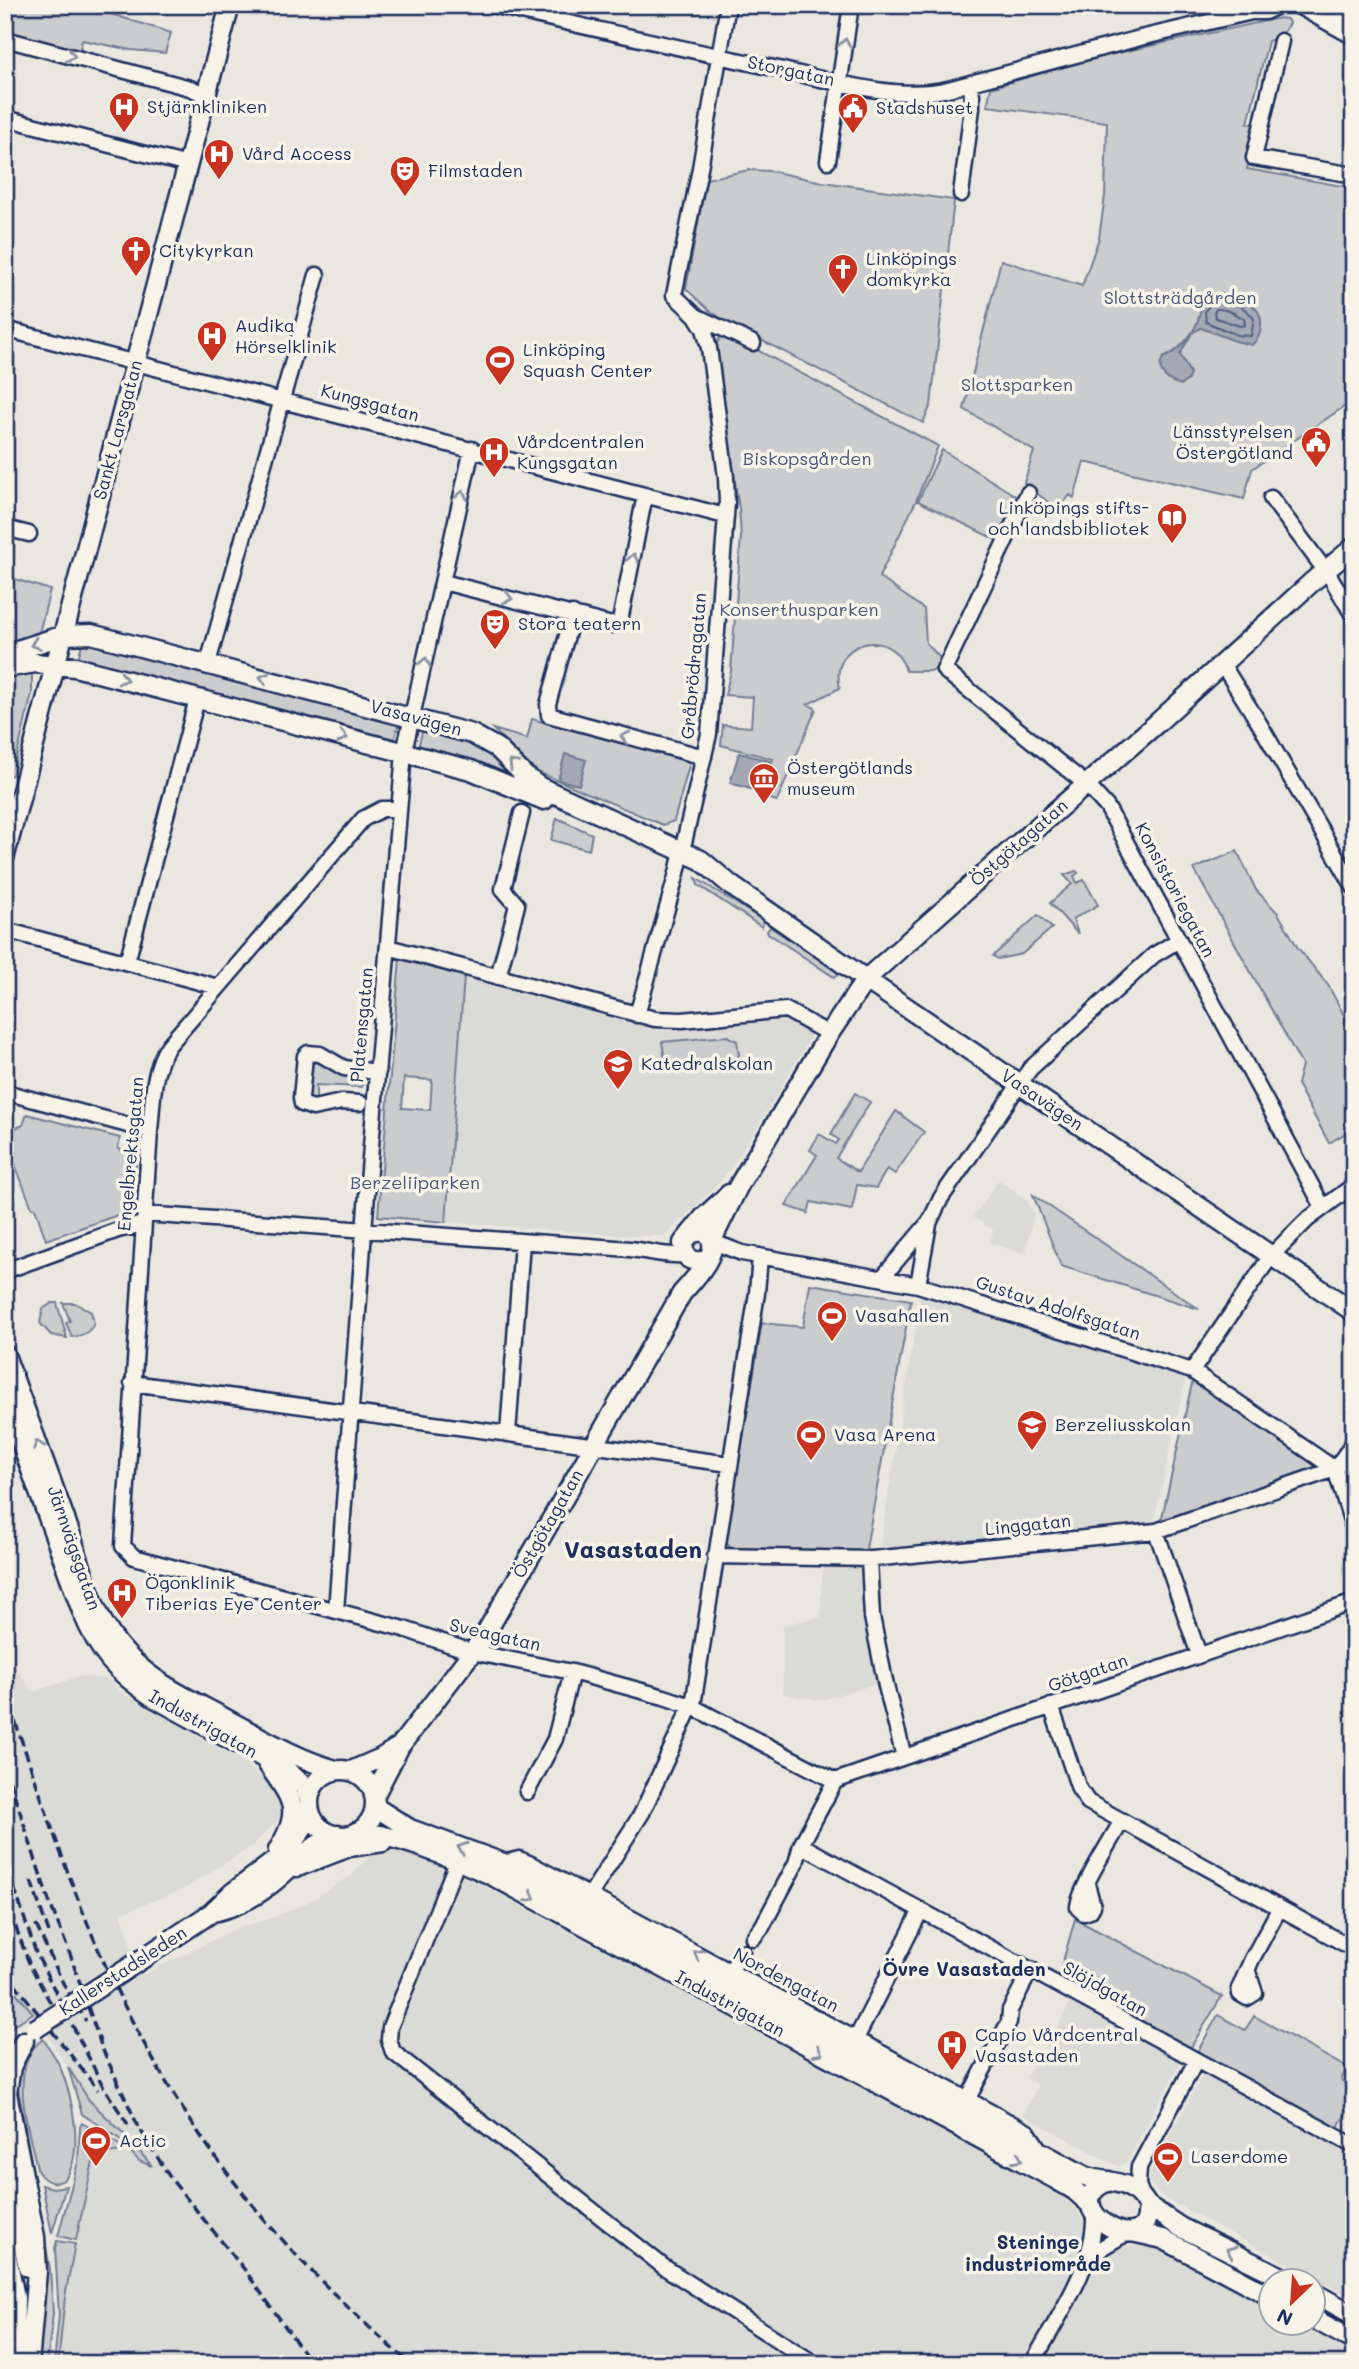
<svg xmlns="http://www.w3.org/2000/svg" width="1359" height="2369" font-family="Mali,sans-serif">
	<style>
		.built { fill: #dadad6 }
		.green { fill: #cbcccd; stroke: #737e96; stroke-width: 2; fill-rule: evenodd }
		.water { fill: #a3a8b4; stroke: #6d7892; stroke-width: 2 }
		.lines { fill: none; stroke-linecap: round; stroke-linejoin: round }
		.shore { stroke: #515f80; stroke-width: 2 }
		.minor-casing { stroke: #1b2f5e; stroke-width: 19 }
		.major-casing { stroke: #1b2f5e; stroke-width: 23 }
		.minor { stroke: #f7f3e8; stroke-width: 14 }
		.major { stroke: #f7f3e8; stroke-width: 18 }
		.rail { stroke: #1b2f5e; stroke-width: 3.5; stroke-dasharray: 10 5; stroke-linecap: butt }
		.major-bridge-casing { stroke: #1b2f5e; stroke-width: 23; stroke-linecap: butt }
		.major-bridge { stroke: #f7f3e8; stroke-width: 18 }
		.oneway { stroke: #8991a3 }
		.labels { text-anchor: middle; stroke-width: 7; stroke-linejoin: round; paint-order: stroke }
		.street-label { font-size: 18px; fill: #1b2f5e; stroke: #f7f3e8 }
		.poi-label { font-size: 18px; fill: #1b2f5e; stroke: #f7f3e8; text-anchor: start }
		.park-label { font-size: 18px; fill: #47567a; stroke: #f7f3e8 }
		.neighbourhood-label { font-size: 19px; font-weight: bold; fill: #1b2f5e; stroke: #f7f3e8 }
		.district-label { font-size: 24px; font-weight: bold; fill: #1b2f5e; stroke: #f7f3e8 }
	</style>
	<rect width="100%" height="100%" fill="#eae7e0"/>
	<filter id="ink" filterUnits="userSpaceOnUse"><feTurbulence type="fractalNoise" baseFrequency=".0143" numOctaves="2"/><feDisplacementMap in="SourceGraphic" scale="14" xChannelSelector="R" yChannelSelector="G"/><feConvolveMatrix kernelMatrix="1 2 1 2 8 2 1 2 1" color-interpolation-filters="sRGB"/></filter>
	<g filter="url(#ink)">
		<path class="built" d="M464 976 662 1030 789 1020 808 1032 810 1038 757 1128 722 1180 665 1236H632L446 1222Z
			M999 1180 1026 1199 1034 1214 1025 1254 990 1243 993 1230 973 1217Z
			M921 1293 1186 1377 1153 1526 879 1552Z
			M823 1565 857 1566 864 1573 879 1683 821 1700 783 1694V1625L820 1617Z
			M5 1644 15 1667 33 1692 80 1676 108 1679 119 1691 242 1761 283 1795 285 1814 252 1846 184 1889 122 1913 131 1946 143 1975 237 1928 275 1917 312 1900 353 1874 377 1848 398 1849 445 1866 484 1886 1060 2195 1077 2209 1083 2222 1085 2233 1082 2247 1105 2260 1117 2249 1127 2246 1158 2248 1271 2309 1272 2324H1298L1354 2353V2364H58L65 2296 93 2161 98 2154 129 2149 139 2161 151 2165 123 2133 89 2100 48 2036 5 1979Z
			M1070 2003 1180 2063 1128 2160 1119 2167 1023 2115 1038 2085 1026 2078 1033 2065 1041 2058Z
			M1203 2074 1354 2154V2299L1163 2197 1149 2183 1151 2171Z"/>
		<path class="green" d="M5 5H83L171 33 165 53 131 50 82 40 80 51 5 33Z
			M1280 18 1287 19 1289 23 1281 37 1268 41 1248 123 1256 125 1247 169 1354 188V400L1252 469 1244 499 1084 462 1074 498 1070 495 1058 510 1024 483 1034 451 964 409 1001 260 1082 286 1099 238 1105 196 1107 122 987 106 991 88 1090 59Z
			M749 170 770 171 823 182 954 200 931 405 923 423 728 323 709 310 686 289 706 179Z
			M723 332 938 446 916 501 879 577 924 609 926 643 943 661 933 671H906C892 624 828 641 840 688L808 704 816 709 777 801 763 797 773 759 721 745 723 725 751 727 753 697 725 695 731 671 741 536 739 509 715 347Z
			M942 450 1021 499 1000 542 918 501Z
			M5 576 50 590 38 637 5 647Z
			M84 636 400 718 393 745 77 663Z
			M32 671V694L12 775 5 777V675Z
			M532 719 690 762 674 821 663 825 538 772 522 759 493 729 527 739Z
			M424 724 473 737 526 782 417 752Z
			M557 818 592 834 589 850 551 840Z
			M1237 851 1256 890 1278 913 1298 948 1328 985 1354 1034V1128L1329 1143 1297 1084 1302 1065 1194 869Z
			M1076 871 1078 873 1074 876 1077 883 1084 880 1098 905 1073 919 1078 934 1050 903 1072 884 1064 875Z
			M696 878 761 919 763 922 762 927 698 885Z
			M1038 915 1052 928 1022 954 998 959 993 956Z
			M770 927 837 971 838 975 834 977 768 933 767 931Z
			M400 959 464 976 446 1222 378 1216ZM404 1078 432 1080 430 1110 402 1108Z
			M727 1036 737 1041 739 1055 730 1065 669 1070 665 1061 662 1042Z
			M312 1058 363 1076 362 1087 316 1085V1100L309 1102 305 1095Z
			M855 1093 870 1102 836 1158 858 1172 896 1111 924 1132 895 1174 887 1169 876 1188 857 1185 852 1210 811 1202 808 1213 786 1206 817 1155 810 1150 819 1134 836 1144 839 1140 831 1134Z
			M27 1114 120 1138 118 1149 137 1154 132 1210 46 1240 35 1208H32L7 1144 11 1130 23 1125Z
			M1033 1195 1199 1309 1061 1266Z
			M810 1284 911 1300 865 1554 732 1550 726 1542 762 1323 803 1327Z
			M52 1303H57L67 1338 51 1335 40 1323 43 1309Z
			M63 1303H75L91 1312 94 1323C90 1333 82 1336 72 1337L66 1323 70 1321Z
			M1193 1379 1324 1470 1160 1526Z
			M1075 1919 1222 1996 1188 2052 1058 1979Z
			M5 1979 33 2013 5 2031Z
			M1218 2015 1245 2030 1254 2016 1347 2068 1341 2080 1354 2090V2099L1335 2132 1195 2056Z
			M43 2039C49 2048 56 2057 60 2067 72 2095 85 2152 65 2179 55 2186 45 2182 38 2172 30 2134 5 2066 43 2039Z
			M68 2067 89 2100 123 2133 152 2166 139 2161 117 2137 82 2114Z
			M17 2081 50 2269 53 2313 47 2364H37L44 2288 13 2091Z
			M82 2123 118 2144 123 2151 98 2154 99 2160 93 2161 76 2240 58 2236 78 2162 80 2127Z
			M42 2185 53 2188 66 2186 52 2233Z
			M57 2241 75 2244 65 2297 58 2364H54L59 2315 55 2248Z"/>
		<path class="water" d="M1209 293C1229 293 1263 300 1261 325 1261 333 1259 339 1252 345L1235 341 1201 328 1192 333 1180 354 1190 373 1188 380 1181 385C1168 382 1155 372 1163 358 1177 353 1194 334 1198 320 1202 307 1199 304 1209 293Z
			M739 753 770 761 761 792 730 783Z
			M565 754 586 760 579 785 558 780Z"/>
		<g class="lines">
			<path class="shore" d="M1213 300C1229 300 1246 306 1254 319L1251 336 1237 335 1206 322 1205 311Z
				M1216 309C1226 308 1236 314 1244 319L1245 325 1240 326 1216 318 1214 313Z"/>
			<g class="minor-casing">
				<path id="minor" d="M492 5C584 27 676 47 769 67 822 78 895 102 948 89L1140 38 1252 12H1265L1280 5
					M728 5 699 174 674 295 696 316 753 343
					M5 39 190 88 206 95
					M1281 41 1254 158 1354 175
					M5 118 188 165
					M828 161 851 5
					M961 194 972 108V95L970 84
					M5 329 725 516
					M1028 493 944 670 1087 785 1107 807 1323 1207
					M1271 498 1331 578 1354 617
					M5 528 29 534
					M443 582 612 625 620 621 645 495
					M573 614 548 704 549 715 704 757
					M208 663 317 275
					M1222 664 1259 723 1354 887
					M398 809H382L363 819 168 1046C152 1071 153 1101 150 1131L123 1546 134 1557 404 1629 472 1652 572 1672 664 1697 691 1706 835 1781
					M5 930 218 987
					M388 947 655 1019 682 1020 786 1010 829 1034
					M127 962 197 699
					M498 977 517 905 503 889 522 813
					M637 1015 677 873 709 734 727 503 726 477 709 348 704 329 696 316
					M5 1092 150 1131
					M360 1103 342 1102 313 1108 302 1104 301 1098 305 1056 308 1053 320 1054 344 1068 378 1072
					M144 1214 630 1249C649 1251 667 1257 686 1255
					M713 1242 742 1253 918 1285 1192 1371 1335 1469
					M5 1271 118 1230 143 1224
					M882 1278 930 1221 941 1198 1030 1069 1154 955 1179 940
					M918 1285 929 1224
					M1192 1371 1271 1256 1307 1220 1354 1185
					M132 1383 730 1464
					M508 1434 522 1242
					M1354 1442 1335 1469 1354 1530
					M1156 1531 1199 1655
					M715 1556 872 1559 1156 1531 1335 1469
					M869 1559 872 1617 886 1686 904 1757
					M336 1611 365 1218 404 752 472 449
					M1051 1706 1079 1789 1088 1802 1354 1949
					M835 1781 1354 1602
					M527 1792 555 1739 572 1672
					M801 1845 1354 2146
					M457 1862 390 2027 389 2040 393 2052 664 2267 815 2364
					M503 1863 519 1859 531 1864 1028 2132 1041 2152
					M1087 1884 1093 1906 1090 1911 1084 1913 1078 1908C1077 1893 1112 1839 1121 1822
					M590 1895 642 1813 694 1699 757 1293 760 1256
					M753 1938 762 1927 796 1863 801 1845 835 1781
					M730 1972 742 1952
					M1248 1972 1255 1993 1247 1998 1240 1994 1239 1989 1252 1959 1279 1909
					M856 2039 921 1910
					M967 2100 1009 2022 1010 2010 1031 1969
					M1142 2196 1138 2185 1139 2167 1196 2061
					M1087 2263 1103 2247 1127 2233
					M1032 2364C1056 2319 1096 2265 1094 2214"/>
			</g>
			<g class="major-casing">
				<path id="major" d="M1300 5 1354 35
					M1327 5 1354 19
					M5 654 64 635 91 634 472 734 497 748 525 776 540 787 701 860 732 886 881 990 1354 1312
					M5 668 35 663 75 667 471 770 544 800
					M5 855 230 5
					M712 1240 739 1185 829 1034 866 979 1011 850 1156 724 1313 581 1354 547
					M707 1259 700 1262 689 1259 684 1251 683 1243 704 1217 729 1194
					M5 1355C26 1413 48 1472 69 1530 85 1575 92 1619 127 1655 155 1685 194 1701 230 1721 264 1739 299 1760 336 1770
					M5 1398 82 1611C99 1653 116 1672 153 1697L289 1772 304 1786 309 1799
					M267 1763C291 1799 304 1808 278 1850
					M309 1803a33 33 0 1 1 66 0a33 33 0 1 1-66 0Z
					M351 1771 381 1758 397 1748
					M374 1796 400 1746 483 1638 682 1293C692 1282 725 1248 707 1234 701 1230 696 1232 690 1234
					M375 1807 410 1829 503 1863 1085 2176C1111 2185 1130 2177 1147 2205 1154 2269 1048 2204 1109 2181
					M356 1832C389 1832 458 1860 489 1874L1055 2179 1074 2190 1091 2205
					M297 1867 349 1847 383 1842
					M217 1911C237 1906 255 1897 271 1884 294 1866 310 1844 338 1835
					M142 1959 211 1913 232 1893 281 1856 299 1835 310 1813
					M24 2041 11 2067 7 2093 35 2237 37 2271 29 2364
					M5 2158 28 2267
					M1147 2205 1180 2227 1292 2282
					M1132 2232 1163 2239 1272 2297
					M5 2248 15 2297 14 2364
					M1314 2293 1354 2315
					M1314 2319 1354 2341"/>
			</g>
			<use href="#minor" class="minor"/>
			<use href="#major" class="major"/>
			<path class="rail" d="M5 1693C43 1799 76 1910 127 2011 200 2155 288 2259 411 2364
				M5 1766 49 1901 70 1954 102 2048 138 2126 171 2179 244 2269 312 2364
				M31 1881 50 1936
				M14 1887 36 1953 104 2088 131 2129
				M5 1898 29 1963 58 2017
				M36 1925 63 1983 86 2021
				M5 1971 98 2090"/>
			<g class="major-bridge-casing">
				<path id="major-bridge" d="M35 2029 142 1959"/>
			</g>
			<use href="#major-bridge" class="major-bridge"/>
		</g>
		<defs><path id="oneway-chevron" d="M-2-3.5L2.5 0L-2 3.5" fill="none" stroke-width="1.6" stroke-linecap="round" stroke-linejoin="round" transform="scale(1.75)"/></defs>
		<g class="oneway">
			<use href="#oneway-chevron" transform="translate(845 43) rotate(-81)"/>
			<use href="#oneway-chevron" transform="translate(71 56) rotate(15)"/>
			<use href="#oneway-chevron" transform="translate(462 495) rotate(-78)"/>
			<use href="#oneway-chevron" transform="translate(633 558) rotate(-79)"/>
			<use href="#oneway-chevron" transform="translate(508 598) rotate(14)"/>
			<use href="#oneway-chevron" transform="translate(35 644) rotate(161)"/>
			<use href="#oneway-chevron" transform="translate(425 662) rotate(-77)"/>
			<use href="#oneway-chevron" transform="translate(264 678) rotate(-165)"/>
			<use href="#oneway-chevron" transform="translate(123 679) rotate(15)"/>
			<use href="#oneway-chevron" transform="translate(343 737) rotate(14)"/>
			<use href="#oneway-chevron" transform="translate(625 737) rotate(-165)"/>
			<use href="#oneway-chevron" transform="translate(513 764) rotate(-134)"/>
			<use href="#oneway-chevron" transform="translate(38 1445) rotate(-110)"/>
			<use href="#oneway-chevron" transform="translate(462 1848) rotate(-160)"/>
			<use href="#oneway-chevron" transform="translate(531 1897) rotate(28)"/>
			<use href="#oneway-chevron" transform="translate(698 1954) rotate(-151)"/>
			<use href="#oneway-chevron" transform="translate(818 2052) rotate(28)"/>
			<use href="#oneway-chevron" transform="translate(1018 2159) rotate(28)"/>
			<use href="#oneway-chevron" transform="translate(1231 2251) rotate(-156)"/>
		</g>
	</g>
	<defs>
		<g id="hospital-pin" transform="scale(1.575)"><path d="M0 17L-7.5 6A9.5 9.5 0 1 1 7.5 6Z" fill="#c8321e" stroke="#f7f3e8"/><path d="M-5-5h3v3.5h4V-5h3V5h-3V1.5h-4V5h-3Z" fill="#fff"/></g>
		<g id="civic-pin" transform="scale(1.575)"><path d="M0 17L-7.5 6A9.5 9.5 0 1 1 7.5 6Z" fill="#c8321e" stroke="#f7f3e8"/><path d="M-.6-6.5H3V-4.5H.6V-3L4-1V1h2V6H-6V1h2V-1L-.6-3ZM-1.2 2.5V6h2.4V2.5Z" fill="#fff"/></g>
		<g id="theatre-pin" transform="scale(1.575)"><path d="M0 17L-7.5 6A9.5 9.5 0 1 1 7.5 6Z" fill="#c8321e" stroke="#f7f3e8"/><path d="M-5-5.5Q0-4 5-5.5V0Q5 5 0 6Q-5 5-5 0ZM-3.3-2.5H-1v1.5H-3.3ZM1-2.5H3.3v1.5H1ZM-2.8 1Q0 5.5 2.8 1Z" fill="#fff"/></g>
		<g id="church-pin" transform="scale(1.575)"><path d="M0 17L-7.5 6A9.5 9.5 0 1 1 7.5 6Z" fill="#c8321e" stroke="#f7f3e8"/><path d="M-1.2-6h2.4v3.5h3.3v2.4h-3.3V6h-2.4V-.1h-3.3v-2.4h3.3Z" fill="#fff"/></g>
		<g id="stadium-pin" transform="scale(1.575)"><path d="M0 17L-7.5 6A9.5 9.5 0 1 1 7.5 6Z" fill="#c8321e" stroke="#f7f3e8"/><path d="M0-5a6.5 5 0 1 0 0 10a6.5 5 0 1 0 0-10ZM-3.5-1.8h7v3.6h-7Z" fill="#fff"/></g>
		<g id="library-pin" transform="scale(1.575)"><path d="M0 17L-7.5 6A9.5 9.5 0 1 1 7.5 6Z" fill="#c8321e" stroke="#f7f3e8"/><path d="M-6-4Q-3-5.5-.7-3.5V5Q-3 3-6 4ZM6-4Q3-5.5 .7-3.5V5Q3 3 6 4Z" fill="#fff"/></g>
		<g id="museum-pin" transform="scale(1.575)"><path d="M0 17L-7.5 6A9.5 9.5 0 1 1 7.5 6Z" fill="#c8321e" stroke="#f7f3e8"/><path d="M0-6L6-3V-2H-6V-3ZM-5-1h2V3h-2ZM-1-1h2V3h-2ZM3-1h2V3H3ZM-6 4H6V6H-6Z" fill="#fff"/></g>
		<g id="school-pin" transform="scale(1.575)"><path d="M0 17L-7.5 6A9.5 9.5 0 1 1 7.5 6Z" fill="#c8321e" stroke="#f7f3e8"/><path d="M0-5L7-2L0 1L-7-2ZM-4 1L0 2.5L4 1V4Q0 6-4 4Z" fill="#fff"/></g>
	</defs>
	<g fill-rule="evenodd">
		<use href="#hospital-pin" x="124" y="107"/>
		<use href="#civic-pin" x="853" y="108"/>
		<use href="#hospital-pin" x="219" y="154"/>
		<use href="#theatre-pin" x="405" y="171"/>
		<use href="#church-pin" x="136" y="251"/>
		<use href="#church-pin" x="843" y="269"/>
		<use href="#hospital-pin" x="212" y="336"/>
		<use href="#stadium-pin" x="500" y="360"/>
		<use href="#civic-pin" x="1316" y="442"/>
		<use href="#hospital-pin" x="494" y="452"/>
		<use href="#library-pin" x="1172" y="518"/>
		<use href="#theatre-pin" x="495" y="624"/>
		<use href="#museum-pin" x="764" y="778"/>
		<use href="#school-pin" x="618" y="1064"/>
		<use href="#stadium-pin" x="832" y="1316"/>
		<use href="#school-pin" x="1032" y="1425"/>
		<use href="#stadium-pin" x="811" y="1435"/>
		<use href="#hospital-pin" x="122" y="1593"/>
		<use href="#hospital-pin" x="952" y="2045"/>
		<use href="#stadium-pin" x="96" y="2141"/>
		<use href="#stadium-pin" x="1168" y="2157"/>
	</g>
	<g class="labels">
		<g class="street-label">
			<text transform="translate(791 71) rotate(12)" y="6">Storgatan</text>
			<text transform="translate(370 403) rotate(15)" y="6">Kungsgatan</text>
			<text transform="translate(118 430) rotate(-75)" y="6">Sankt Larsgatan</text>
			<text transform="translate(694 666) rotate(-85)" y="6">Gråbrödragatan</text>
			<text transform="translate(416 718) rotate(15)" y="6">Vasavägen</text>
			<text transform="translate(1019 843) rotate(-41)" y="6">Östgötagatan</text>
			<text transform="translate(1175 890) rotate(62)" y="6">Konsistoriegatan</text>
			<text transform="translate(362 1025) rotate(-85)" y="6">Platensgatan</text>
			<text transform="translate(1042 1100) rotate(34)" y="6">Vasavägen</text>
			<text transform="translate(131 1154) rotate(-85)" y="6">Engelbrektsgatan</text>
			<text transform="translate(1058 1308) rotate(18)" y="6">Gustav Adolfsgatan</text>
			<text transform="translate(548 1524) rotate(-60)" y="6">Östgötagatan</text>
			<text transform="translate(1028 1525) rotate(-6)" y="6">Linggatan</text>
			<text transform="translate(74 1548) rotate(71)" y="6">Järnvägsgatan</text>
			<text transform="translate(495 1635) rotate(13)" y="6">Sveagatan</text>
			<text transform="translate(1088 1673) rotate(-19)" y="6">Götgatan</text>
			<text transform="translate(203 1724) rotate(29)" y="6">Industrigatan</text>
			<text transform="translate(123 1971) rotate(-33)" y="6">Kallerstadsleden</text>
			<text transform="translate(786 1980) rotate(28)" y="6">Nordengatan</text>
			<text transform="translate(1105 1989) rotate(29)" y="6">Slöjdgatan</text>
			<text transform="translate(730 2004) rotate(28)" y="6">Industrigatan</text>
		</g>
		<g class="poi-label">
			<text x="147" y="113">Stjärnkliniken</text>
			<text x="876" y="114">Stadshuset</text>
			<text x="242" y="160">Vård Access</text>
			<text x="428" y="177">Filmstaden</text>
			<text x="159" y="257">Citykyrkan</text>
			<text x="866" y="265">Linköpings<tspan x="866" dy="21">domkyrka</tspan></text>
			<text x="235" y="332">Audika<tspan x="235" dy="21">Hörselklinik</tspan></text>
			<text x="523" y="356">Linköping<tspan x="523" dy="21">Squash Center</tspan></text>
			<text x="1293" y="438" text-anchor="end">Länsstyrelsen<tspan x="1293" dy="21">Östergötland</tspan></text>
			<text x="517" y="448">Vårdcentralen<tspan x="517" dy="21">Kungsgatan</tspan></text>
			<text x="1149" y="514" text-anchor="end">Linköpings stifts-<tspan x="1149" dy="21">och landsbibliotek</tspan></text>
			<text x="518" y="630">Stora teatern</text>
			<text x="787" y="774">Östergötlands<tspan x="787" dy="21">museum</tspan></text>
			<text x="641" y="1070">Katedralskolan</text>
			<text x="855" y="1322">Vasahallen</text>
			<text x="1055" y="1431">Berzeliusskolan</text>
			<text x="834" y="1441">Vasa Arena</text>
			<text x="145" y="1589">Ögonklinik<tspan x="145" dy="21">Tiberias Eye Center</tspan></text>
			<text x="975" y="2041">Capio Vårdcentral<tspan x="975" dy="21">Vasastaden</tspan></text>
			<text x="119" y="2147">Actic</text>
			<text x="1191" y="2163">Laserdome</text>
		</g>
		<g class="park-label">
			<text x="1180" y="304">Slottsträdgården</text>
			<text x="1017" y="391">Slottsparken</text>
			<text x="807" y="465">Biskopsgården</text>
			<text x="799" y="616">Konserthusparken</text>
			<text x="415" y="1189">Berzeliiparken</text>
		</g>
		<g class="neighbourhood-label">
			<text x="964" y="1976">Övre Vasastaden</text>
			<text x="1038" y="2249">Steninge<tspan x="1038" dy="22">industriområde</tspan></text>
		</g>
		<g class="district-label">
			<text x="633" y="1558">Vasastaden</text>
		</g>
	</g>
	<rect width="1359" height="2369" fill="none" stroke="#f7f3e8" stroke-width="28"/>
	<rect x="14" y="14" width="1331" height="2341" fill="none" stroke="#1b2f5e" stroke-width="2.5" filter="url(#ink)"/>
	<g transform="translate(1292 2302) rotate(205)"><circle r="33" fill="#f7f3e8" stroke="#9fa5b1" stroke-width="2"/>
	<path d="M0-5L12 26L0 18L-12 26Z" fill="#c8321e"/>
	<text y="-10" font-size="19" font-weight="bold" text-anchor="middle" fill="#1b2f5e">N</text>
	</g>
</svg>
